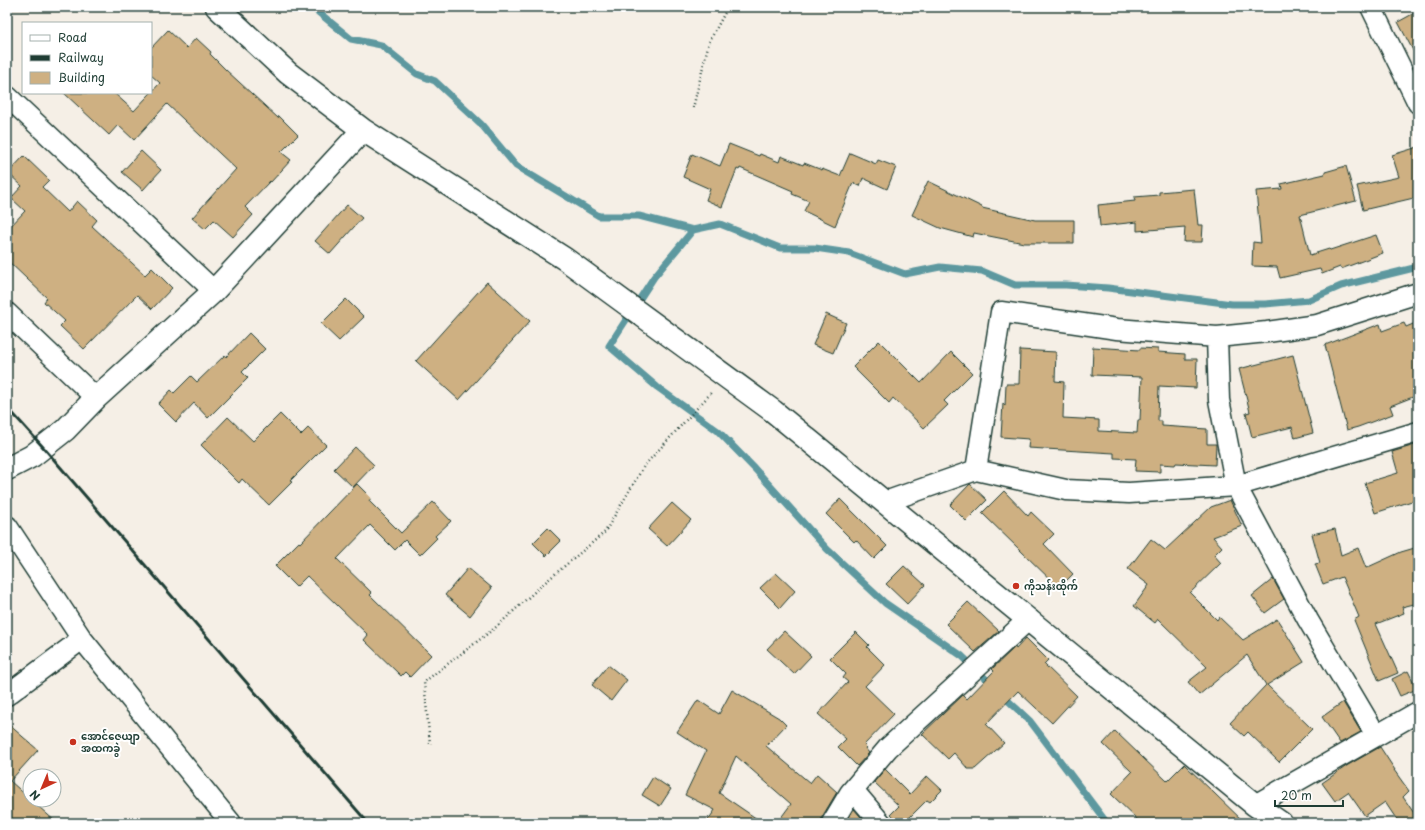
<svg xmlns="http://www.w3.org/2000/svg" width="1425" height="830" font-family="'Playpen Sans','Noto Sans Myanmar',sans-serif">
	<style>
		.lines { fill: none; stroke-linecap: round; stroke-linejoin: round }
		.stream { stroke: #5d989f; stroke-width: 7 }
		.building { fill: #ceb082; stroke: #1f3d34 }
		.minor-casing { stroke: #1f3d34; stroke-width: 23 }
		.tertiary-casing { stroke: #1f3d34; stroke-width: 25 }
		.path { stroke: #1f3d34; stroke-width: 2.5; stroke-dasharray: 1 3; stroke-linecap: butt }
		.minor { stroke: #fff; stroke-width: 20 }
		.tertiary { stroke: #fff; stroke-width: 22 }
		.rail { stroke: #1f3d34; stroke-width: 3 }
		.poi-dot { fill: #c8321e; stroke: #fff; stroke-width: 1.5 }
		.labels { text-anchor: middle; stroke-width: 4; stroke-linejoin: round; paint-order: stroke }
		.poi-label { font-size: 10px; font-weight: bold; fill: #1f3d34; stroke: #fff; text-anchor: start }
	</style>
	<rect width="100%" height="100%" fill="#f5efe6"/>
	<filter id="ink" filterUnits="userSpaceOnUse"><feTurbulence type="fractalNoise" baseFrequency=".025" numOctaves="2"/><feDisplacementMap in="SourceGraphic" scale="8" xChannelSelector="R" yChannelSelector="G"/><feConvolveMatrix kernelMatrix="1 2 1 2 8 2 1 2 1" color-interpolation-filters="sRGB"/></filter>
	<g filter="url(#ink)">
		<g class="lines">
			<path class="stream" d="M312 7 351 39 381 45 417 74 435 81 481 124 516 166 599 216H639L693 230 720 224 780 248H815L849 253 905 274 940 267 982 271 1015 285H1066L1108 288 1232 304H1265L1309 300 1341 286 1418 267
				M693 230 654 277 609 346 657 387 718 431 754 468 827 549 885 603 962 656 992 685
				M1002 695 1030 721 1107 823"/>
		</g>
		<path class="building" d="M1418 11V60L1398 22Z
			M168 30 187 48 196 38 211 52 210 54 226 70 278 118 279 116 298 135 281 152 291 160 271 182 270 181 245 207 253 215 233 237 214 220 205 229 192 218 236 169 167 104 134 140 118 125 109 135 64 93H114L134 111 160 83 151 75V48Z
			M729 144 759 156 760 154 779 162 781 156 803 165 804 163 822 170V169L840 176 850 153 876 164 878 160 896 167 887 189 863 178 860 186 853 183 835 226 804 211 809 201 792 194 793 191 740 168 739 170 737 169 722 207 706 200 710 189 683 177 692 154 720 166Z
			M1418 147V197L1363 210 1357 186 1399 177 1392 155Z
			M141 151 161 170 143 190 122 172Z
			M24 156 49 180 42 187 68 212 77 201 97 220 92 226 145 275 152 268 172 288 152 309 137 295 84 349 60 326 65 321 44 302 47 298 7 260V230L25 211 11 198 22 186 8 173Z
			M1346 166 1356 201 1300 215 1310 255 1329 249 1330 250 1376 235 1383 253 1341 269 1340 267 1322 274 1320 269 1280 278 1277 267 1252 266 1253 242 1261 243 1256 191 1282 189 1281 184 1325 174V172Z
			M928 181 982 207V208L1035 220H1074V243H1024L974 233 973 237 940 228 912 215Z
			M1194 189 1198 225H1203L1202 242H1184L1185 227 1137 231V222L1100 226 1098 205 1135 201 1134 197 1159 195V192Z
			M347 205 362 218 330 254 315 241Z
			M487 282 530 321 459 400 416 361Z
			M346 299 364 317 339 341 321 324Z
			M826 314 846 323 833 353 813 345Z
			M1418 322V395L1390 406 1393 414 1358 427 1347 430 1325 345 1380 324 1382 331 1404 323 1406 327Z
			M249 333 265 349 242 372 248 378 208 418 194 403 176 422 158 404 171 390 174 393 191 376 197 382 225 355 226 357Z
			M879 341 921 383 951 352 972 373 944 401 948 405 924 428 893 398 889 403 853 367Z
			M1093 347 1140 350V348L1158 349V352L1185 354V359H1197L1196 388 1159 386 1158 421H1162V426L1207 429V444H1216L1215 465 1176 463 1175 465 1160 464V472L1135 471 1136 459 1114 458V453L1028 448 1029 439 1001 437 1003 403 1005 406 1006 384H1019L1020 350 1056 352 1055 381 1064 382 1063 418 1099 420V431L1137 433 1138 420H1140L1142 377 1092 375Z
			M1293 355 1313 433 1295 438 1292 427 1252 437 1246 413 1250 412 1239 369Z
			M280 414 301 435 308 428 326 445 290 481 292 482 269 505 242 479 239 483 201 445 228 417 253 441Z
			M1418 444V499L1375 513 1365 483 1398 473 1392 452Z
			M355 447 374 465 353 487 334 469Z
			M357 484 371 498 369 501 401 533 433 502 451 521 435 536 437 538 420 555 405 540 395 550 370 525 337 559 372 593 370 595 431 655 410 677 405 672 401 676 364 640 368 635 307 576 296 587 275 566 299 542 300 543Z
			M970 484 987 500 966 521 950 505Z
			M1004 491 1028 516 1031 512 1054 534 1044 544 1073 574 1059 588 982 513Z
			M840 499 887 546 874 559 856 540 854 542 826 514Z
			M1230 500 1242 526 1213 537 1222 547 1214 555 1221 563 1190 593 1217 620 1219 617 1243 640 1277 619 1304 662 1267 685 1312 729 1279 762 1248 732 1244 736 1230 723 1266 685 1247 655 1199 695 1188 682 1207 667 1158 619 1155 623 1134 606 1149 585 1128 569 1151 539 1165 550 1211 507Z
			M672 503 691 520 667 546 648 529Z
			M548 528 561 541 546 556 533 543Z
			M1335 529 1341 555 1358 548 1366 568 1401 552 1418 547V603L1402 607 1404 613 1376 624 1398 673 1379 681 1354 620 1359 617 1342 577 1323 584 1315 564 1320 563 1312 534Z
			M904 566 925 585 907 604 886 584Z
			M468 568 492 588 470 616 445 595Z
			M776 573 795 591 780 608 760 588Z
			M1273 579 1284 599 1265 613 1252 596Z
			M968 602 999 631 975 652 946 624Z
			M784 631 811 656 794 674 767 649Z
			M856 632 869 645 867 647 885 665 865 686 894 714 864 745 866 747 865 748 869 753 857 766 838 747 846 739 818 714 848 682 843 678 846 674 830 658Z
			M1026 638 1048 660 1044 664 1077 696 1052 723 1018 691 986 724 1004 743 975 769H968L954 753 948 759 922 734 963 695 967 699 994 671 992 669 1015 647 1016 649Z
			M608 665 627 680 611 701 592 685Z
			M1408 671 1417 689 1400 696 1392 679Z
			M732 690 779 718 786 725 766 746 810 783 817 774 837 792 822 817 821 823H777L791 804 736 756 719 793 763 823H706L715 810 685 795 706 751 677 732 698 700 719 714Z
			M1343 702 1361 732 1340 743 1322 717Z
			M7 723 38 750 10 781 57 823H7Z
			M1115 731 1167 781 1184 764 1245 823H1141L1111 794 1132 772 1103 744Z
			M1380 747 1395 770H1394L1409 791 1403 797 1418 819V823H1399L1385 802 1365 816 1348 792 1335 801 1322 783 1348 765Z
			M885 769 910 794 927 776 942 790 930 802 927 800 904 823H900L891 814 899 806 874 782Z
			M653 777 671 789 660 806 642 795Z
			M854 809 866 823H845Z"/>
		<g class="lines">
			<g class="minor-casing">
				<path id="minor" d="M1371 7 1418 103
					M7 96 214 291
					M7 313 96 398
					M1217 337 1219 400 1236 486 1308 620 1376 735
					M976 470 1001 312 1117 329 1217 337 1267 332 1317 325 1418 293
					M885 502 976 470 1066 490 1129 493 1236 486 1418 432
					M7 526 82 639 231 823
					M7 695 82 639
					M853 790 881 823
					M1255 805 1418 712
					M832 823 850 793 888 748 1029 619"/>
			</g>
			<g class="tertiary-casing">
				<path id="tertiary" d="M217 7 288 73 363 130 565 259 773 411 1255 805 1281 823
					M7 469 32 456 65 430 96 398 214 291 363 130"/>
			</g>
			<path class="path" d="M693 108 709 42 728 7
				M430 744 424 682 495 628 542 585 605 532 644 466 711 393"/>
			<use href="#minor" class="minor"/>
			<use href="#tertiary" class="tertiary"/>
			<path class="rail" d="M7 407 43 447 368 823"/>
		</g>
	</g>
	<g class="poi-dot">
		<circle cx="1016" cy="586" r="4"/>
		<circle cx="73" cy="742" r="4"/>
	</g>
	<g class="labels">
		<g class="poi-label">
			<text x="1024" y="590">ကိုသန်းထိုက်</text>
			<text x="81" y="740">အောင်ဇေယျာ<tspan x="81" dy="12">အထကခွဲ</tspan></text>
		</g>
	</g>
	<rect width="1425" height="830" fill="none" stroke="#fff" stroke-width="24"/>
	<rect x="12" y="12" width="1401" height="806" fill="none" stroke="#1f3d34" stroke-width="1.5" filter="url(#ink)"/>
	<rect x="22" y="22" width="130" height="72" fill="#ffffff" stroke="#a5b1ae"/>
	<rect x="30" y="35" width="20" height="6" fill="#ffffff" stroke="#a5b1ae"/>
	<text x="58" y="42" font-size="12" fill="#1f3d34">Road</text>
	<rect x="30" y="55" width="20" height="6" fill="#1f3d34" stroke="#a5b1ae"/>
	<text x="58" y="62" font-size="12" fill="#1f3d34">Railway</text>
	<rect x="30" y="72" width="20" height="12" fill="#ceb082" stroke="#a5b1ae"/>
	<text x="58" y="82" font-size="12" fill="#1f3d34">Building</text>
	<g transform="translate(42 788) rotate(224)"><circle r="19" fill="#ffffff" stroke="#a5b1ae"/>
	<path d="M0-3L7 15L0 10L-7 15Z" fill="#c8321e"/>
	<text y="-6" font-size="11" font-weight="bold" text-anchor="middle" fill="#1f3d34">N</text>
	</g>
	<path d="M1275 800v6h68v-6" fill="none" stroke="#1f3d34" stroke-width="2"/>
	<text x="1281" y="800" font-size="12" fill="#1f3d34" stroke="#ffffff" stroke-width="3" paint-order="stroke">20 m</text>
</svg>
